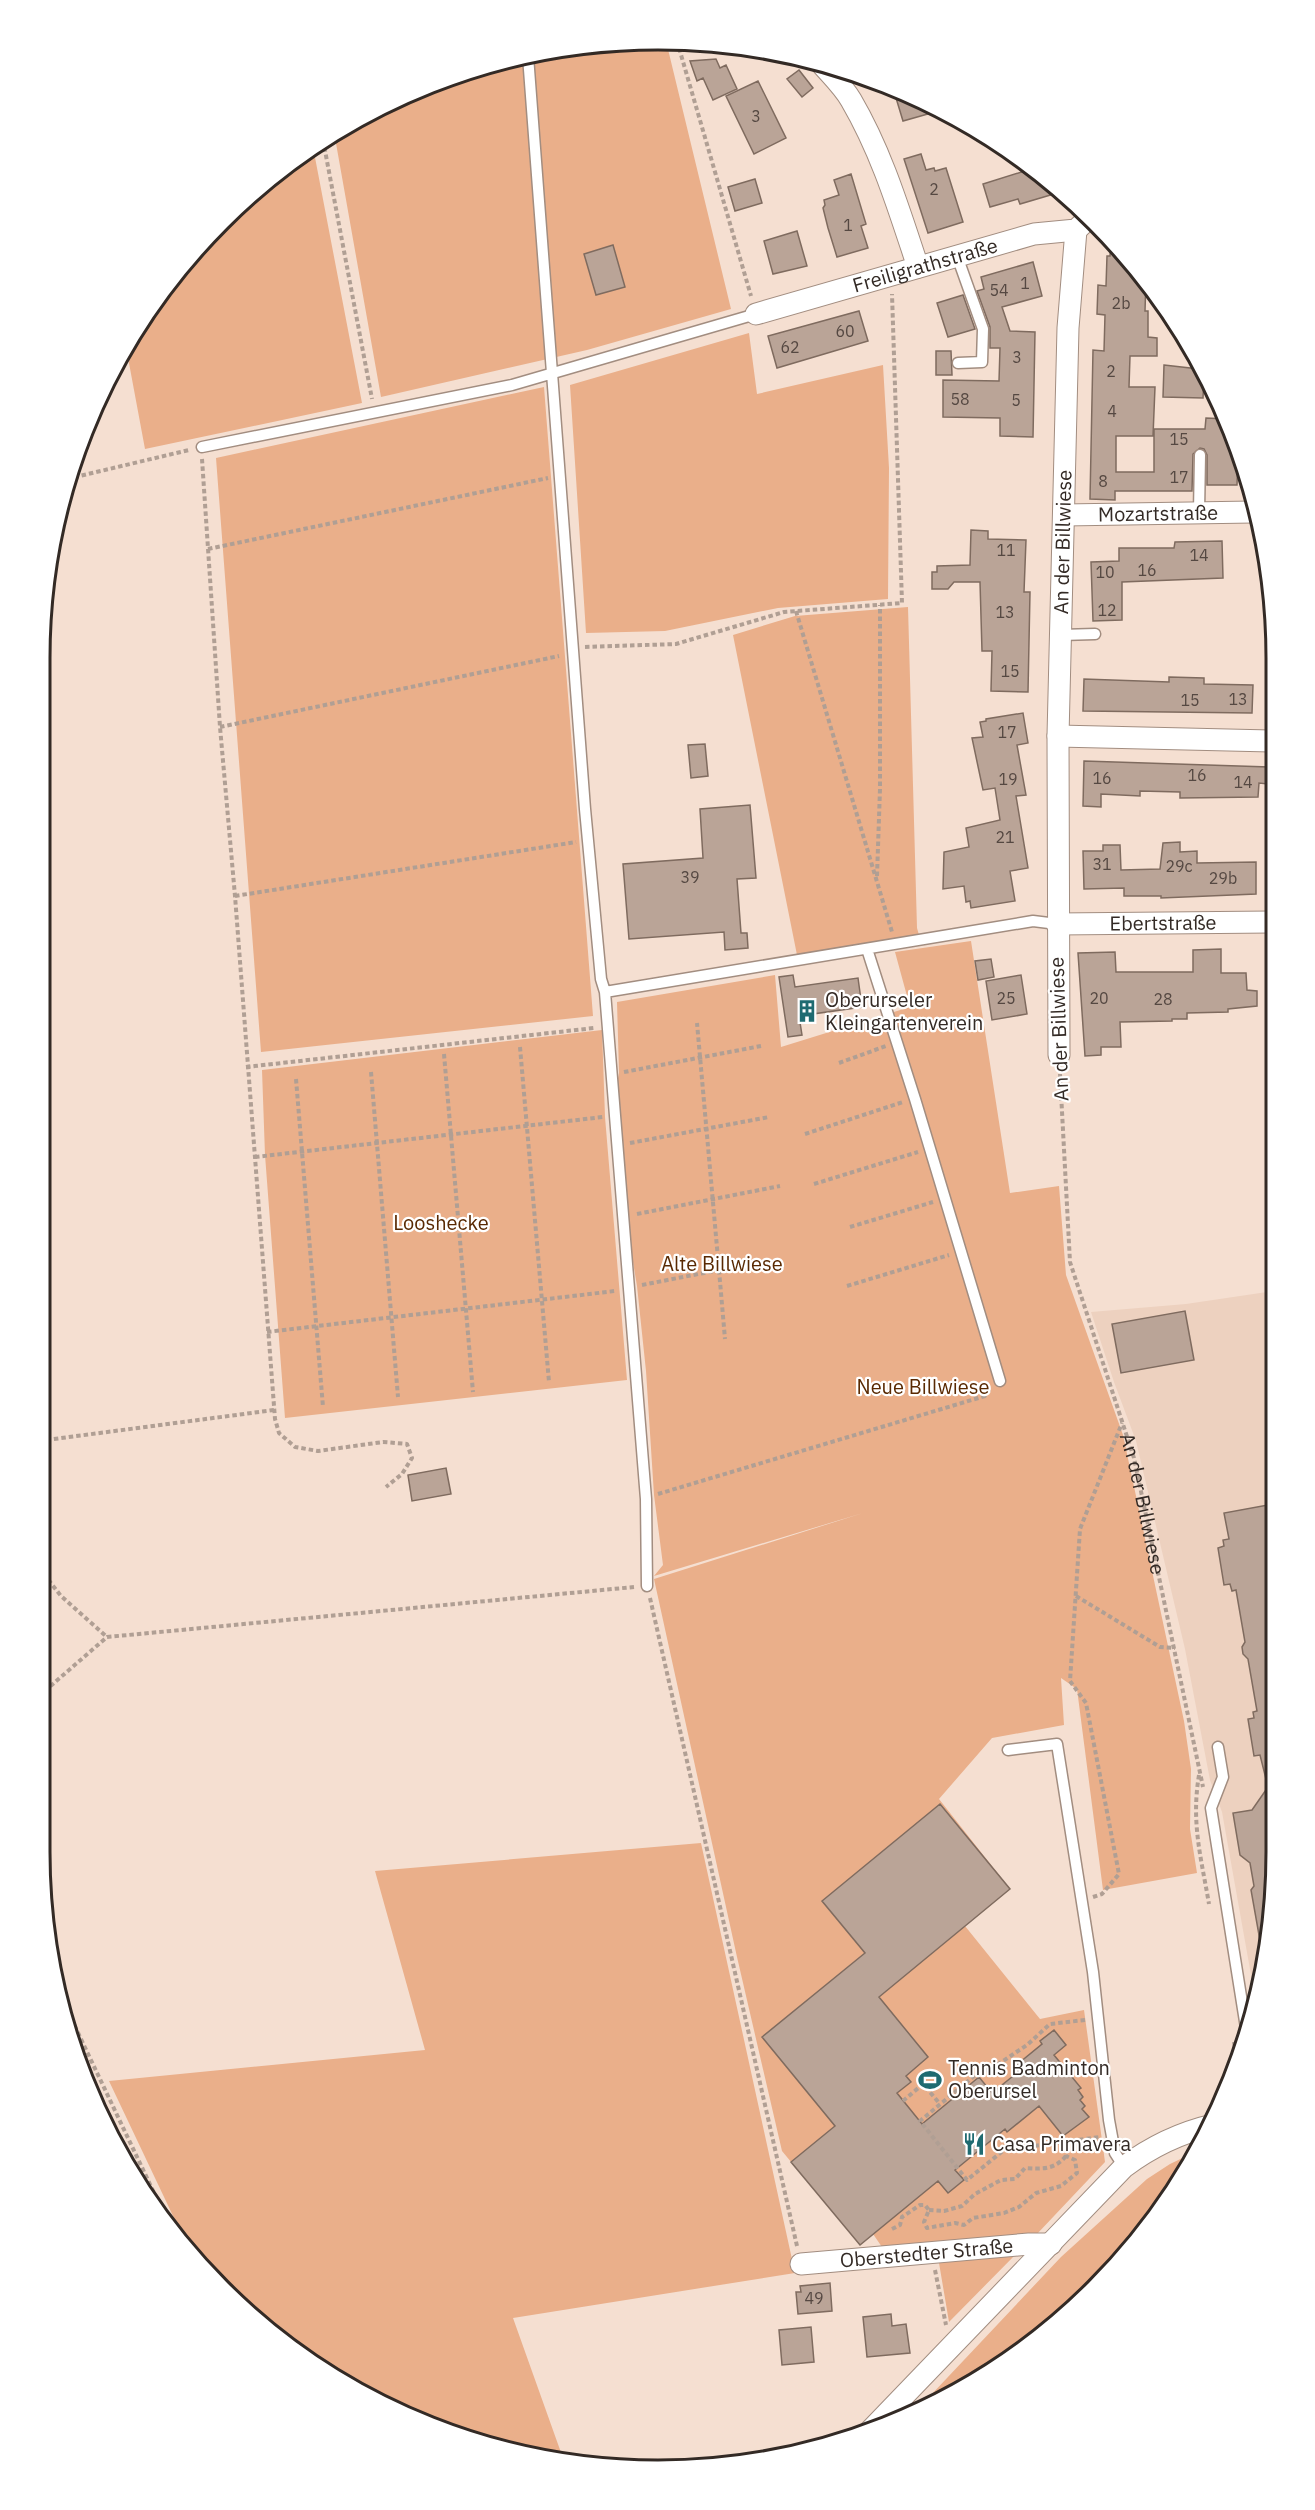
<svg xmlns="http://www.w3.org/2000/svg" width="1315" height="2510" font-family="'IBM Plex Sans',sans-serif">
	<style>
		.built { fill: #edd1bf }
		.green { fill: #eaaf8a }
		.building { fill: #baa497; stroke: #7f6b5f; stroke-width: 1.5 }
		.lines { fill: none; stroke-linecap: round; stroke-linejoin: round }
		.lane-casing { stroke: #a28d80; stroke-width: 13 }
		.street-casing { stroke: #a28d80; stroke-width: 23 }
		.path { stroke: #b09f94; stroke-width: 4; stroke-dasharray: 4.5 3; stroke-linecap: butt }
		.lane { stroke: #fff; stroke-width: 10 }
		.street { stroke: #fff; stroke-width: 21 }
		.labels { text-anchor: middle; stroke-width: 4.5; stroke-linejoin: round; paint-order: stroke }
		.number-label { font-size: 16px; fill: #554842 }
		.street-label { font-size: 20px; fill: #332a25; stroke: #fff }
		.poi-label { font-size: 20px; fill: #332a25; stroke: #fff; text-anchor: start }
		.park-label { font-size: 20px; fill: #592902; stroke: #fff }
		.rim { fill: none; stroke: #332a25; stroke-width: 3 }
	</style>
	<rect width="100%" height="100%" fill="#f5dfd1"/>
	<path class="built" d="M1273 1291 1275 1893 1256 2003 1222 1812 1210 1780 1185 1649 1136 1441 1114 1382 1091 1312 1186 1304Z"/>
	<path class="green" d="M666 41 731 309 587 350 381 397 334 132 349 122 459 72 577 44Z
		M313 147 362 403 145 449 126 347 167 281 250 192Z
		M749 333 757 394 883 365 889 468 888 599 778 608 665 631 586 633 570 385Z
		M544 387 593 1016 261 1052 216 458Z
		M908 607 917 928 919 935 797 955 733 635 795 616Z
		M971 941 1010 1193 1059 1186 1066 1275 1123 1435 1184 1721 1191 1769 1190 1829 1197 1873 1103 1890 1077 1689 1061 1678 1064 1725 992 1738 939 1799 1010 1889 965 1926 1040 2019 1084 2010 1105 2162 1037 2234 882 2247 873 2234 860 2245 782 2151 737 1957 654 1579 863 1513 654 1576 663 1565 654 1495 646 1371 637 1286 627 1226 616 1088 619 1073 617 1002 775 975 781 1047 910 1007 895 952Z
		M602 1030 605 1117 627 1380 285 1418 265 1155 262 1070Z
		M701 1843 795 2273 513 2318 564 2461 498 2450 420 2424 314 2367 249 2317 192 2256 109 2081 425 2050 375 1871Z
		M1197 2151 1148 2229 1095 2290 1001 2367 914 2413 1061 2257 1147 2179 1170 2164Z
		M1020 2250 949 2322 938 2257Z"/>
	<path class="building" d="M716 59 720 68 726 65 737 89 713 100 703 78 697 81 690 61Z
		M799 70 813 88 802 97 787 79Z
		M758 81 786 138 754 154 726 96Z
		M893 88 931 103 942 110 903 121Z
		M921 154 926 170 934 168 935 171 946 168 963 222 928 233 904 159Z
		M1031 169 1051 183 1054 194 1020 204 1018 199 990 207 983 184Z
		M851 174 866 224 861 226 868 248 837 257 828 228 823 208 825 205 824 200 839 195 834 180Z
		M755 179 762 203 735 211 728 187Z
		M797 231 807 266 773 274 764 241Z
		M1111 241 1146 279 1145 311H1148V337L1157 338V356H1130L1129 387H1155L1153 436H1116V472H1154V429H1205L1206 418 1228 419 1238 455 1237 485H1207V455L1204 449 1200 448 1193 454 1192 491H1115V500L1090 499 1093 350 1104 351 1105 315 1097 314 1098 285 1106 286 1107 256H1110Z
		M613 245 625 287 596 295 584 254Z
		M1033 262 1042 296 1002 307 1010 331 1035 332 1033 437 1000 436V418L943 417V380L999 381 1000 348H990V327L977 291 984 289 981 277Z
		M963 295 975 329 948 337 937 303Z
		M859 311 868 341 777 368 768 336Z
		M936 351H951L952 375H936Z
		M1164 365 1199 369 1204 377 1203 398 1163 397Z
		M971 530 988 531V539L1026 540 1024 592H1030L1028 692 991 691 992 651H982L980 582H954L948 589H932V572H937V566L970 565Z
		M1222 541 1223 578 1122 582V620L1093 621 1091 562 1119 561V548H1174L1175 542Z
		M1169 677 1204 678V684L1253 685 1252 713 1083 711 1084 679 1169 682Z
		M1023 713 1028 743 1017 745 1026 795 1016 796 1028 868 1010 871 1015 901 971 908 970 901 966 902 964 886 943 889 944 852 969 847 966 828 1000 820 995 788 983 790 972 738 983 737 980 722 986 721V719Z
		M705 744 708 776 691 778 688 745Z
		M1084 761 1269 767 1268 784 1259 783 1258 797 1180 798V792L1140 791V796L1101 794V807L1083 806Z
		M750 805 756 878 737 879 741 933H747L748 948 725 950 724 932 629 939 623 864 703 858 700 809Z
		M1180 842V852L1197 851V863L1256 862V894L1161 898V896H1124V888L1084 889 1083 851H1103V845H1120L1121 870 1160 869 1163 843Z
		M1221 949V973H1246L1247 990 1257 991V1006L1228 1009V1012L1187 1013V1019H1172V1021L1120 1022 1121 1047H1101V1055L1085 1056 1078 953 1115 952 1116 972H1193V950Z
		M991 959 994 977 978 980 975 961Z
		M793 975 795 987 858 978 862 1007 799 1016 802 1035 788 1037 779 977Z
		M1021 975 1027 1014 992 1020 986 981Z
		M1185 1311 1194 1360 1121 1373 1112 1324Z
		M446 1468 451 1494 412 1501 408 1475Z
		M1274 1504 1275 1893 1265 1952H1262L1251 1890 1254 1886 1250 1863 1240 1855 1233 1813 1252 1810 1268 1787 1260 1755 1254 1756 1248 1719 1254 1718 1253 1712 1257 1711 1248 1659 1243 1654 1242 1647 1245 1642 1236 1590 1232 1591 1230 1584 1224 1585 1218 1548 1224 1546 1223 1540 1229 1539 1224 1513Z
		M940 1804 1010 1889 879 1997 928 2057 906 2076 911 2082 897 2093 922 2124 979 2077 992 2093 1018 2072 1014 2067 1042 2044 1040 2041 1054 2030 1066 2045 1054 2055 1081 2088 1078 2090 1083 2097 1080 2100 1085 2106 1082 2109 1089 2117 1063 2136 1039 2106 1007 2132 1005 2129 955 2170 964 2180 948 2193 938 2181 860 2245 791 2162 835 2126 762 2037 865 1953 822 1901Z
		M830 2283 832 2311 798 2314 796 2292H801L800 2286Z
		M891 2314 892 2326 906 2324 910 2353 867 2357 863 2317Z
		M811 2327 814 2362 782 2365 779 2330Z"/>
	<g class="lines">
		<g class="lane-casing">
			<path id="lane" d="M528 56 585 809 601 979 605 992 646 1499 647 1586
				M957 256 983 329 982 362 958 363
				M1191 355V354
				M202 447 512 385 756 314
				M1199 512 1200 455
				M1061 635 1095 634
				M867 949 915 1099 1000 1381
				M605 992 1033 921 1057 924
				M1218 1747 1223 1777 1211 1808 1247 2034
				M1008 1750 1057 1744 1093 1972 1109 2120 1115 2153 1124 2167"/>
		</g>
		<g class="street-casing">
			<g id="street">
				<path d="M819 61C830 74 843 86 851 100 882 153 899 210 918 267"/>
				<path id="s2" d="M756 314 1034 234 1076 230 1089 218"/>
				<path id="s3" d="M1064 515 1253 512"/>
				<path d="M1058 736 1271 741"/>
				<path id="s4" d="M1057 924 1272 922"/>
				<path id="s5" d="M1059 1055 1058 736 1068 328 1076 230"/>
				<path id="s6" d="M801 2264 1029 2244H1051"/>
				<path d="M868 2433 1124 2167C1152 2146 1179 2133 1213 2125"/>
			</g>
		</g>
		<g class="path">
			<path d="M677 41 751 296"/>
			<path d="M323 140 372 399"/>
			<path d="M202 459 220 727 235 896 275 1419 279 1433 295 1447 318 1451 383 1442 407 1444 412 1458 402 1474 386 1487"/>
			<path d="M67 479 189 450"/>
			<path d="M208 549 548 478"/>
			<path d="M796 611 892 932"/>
			<path d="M585 647 676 644 784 612 902 603 892 294"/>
			<path d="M220 727 559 656"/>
			<path d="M877 876 880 789V605"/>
			<path d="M235 896 576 842"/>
			<path d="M520 1047 549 1382"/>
			<path d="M444 1054 473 1392"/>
			<path d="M839 1063 886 1046"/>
			<path d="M246 1067 594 1028"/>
			<path d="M371 1072 398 1397"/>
			<path d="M624 1072 761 1046"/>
			<path id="s1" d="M1060 1074 1070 1262 1134 1458 1203 1787"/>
			<path d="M296 1079 323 1407"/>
			<path d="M805 1134 903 1102"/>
			<path d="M630 1143 769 1117"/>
			<path d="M255 1157 603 1117"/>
			<path d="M814 1184 918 1152"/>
			<path d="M637 1214 780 1186"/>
			<path d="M850 1227 933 1202"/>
			<path d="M719 1270 725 1339"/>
			<path d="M642 1285 719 1270 697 1023"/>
			<path d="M847 1286 949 1255"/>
			<path d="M267 1332 615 1291"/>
			<path d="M39 1441 274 1410"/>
			<path d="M658 1494 985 1396 989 1390"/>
			<path d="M39 1568 61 1596 107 1637"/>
			<path d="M1076 1596 1160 1647 1175 1648"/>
			<path d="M650 1598 797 2246"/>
			<path d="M39 1696 107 1637 634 1587"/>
			<path d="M1199 1775C1191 1823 1201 1857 1209 1904"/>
			<path d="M1093 1897 1102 1894 1119 1874 1086 1703 1070 1681 1080 1529 1122 1423"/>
			<path d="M52 1978 175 2237"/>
			<path d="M1085 2020 1050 2024 1027 2045 991 2069 979 2072 920 2121 967 2180 1004 2150 1100 2137"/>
			<path d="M1234 2042 1237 2060"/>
			<path d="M903 2101 923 2084 940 2104"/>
			<path d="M929 2210 944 2211 962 2206 975 2194 1001 2180 1015 2179 1025 2168C1042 2169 1054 2170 1066 2156"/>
			<path d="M892 2229 900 2225 902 2217 920 2205H925L929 2210 924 2222 927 2228 955 2223 964 2225 973 2218 1004 2213 1019 2207 1036 2193 1061 2186 1077 2173 1075 2160 1066 2156 1064 2142"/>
			<path d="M935 2270 946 2325"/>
		</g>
		<use href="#lane" class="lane"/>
		<use href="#street" class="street"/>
	</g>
	<defs>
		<g id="building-bare" transform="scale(1.8)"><path d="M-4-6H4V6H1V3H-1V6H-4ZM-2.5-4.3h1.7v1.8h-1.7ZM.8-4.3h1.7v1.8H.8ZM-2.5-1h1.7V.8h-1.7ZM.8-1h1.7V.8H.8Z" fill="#1f6b71" stroke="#fff" stroke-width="2.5" paint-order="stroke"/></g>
		<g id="stadium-bare" transform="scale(1.8)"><path d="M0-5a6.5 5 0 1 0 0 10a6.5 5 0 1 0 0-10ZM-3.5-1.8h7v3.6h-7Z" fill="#1f6b71" stroke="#fff" stroke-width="2.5" paint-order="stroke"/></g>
		<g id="restaurant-bare" transform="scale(1.8)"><path d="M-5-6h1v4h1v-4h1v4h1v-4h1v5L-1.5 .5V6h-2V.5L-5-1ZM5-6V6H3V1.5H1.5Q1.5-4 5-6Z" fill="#1f6b71" stroke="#fff" stroke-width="2.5" paint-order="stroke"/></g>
	</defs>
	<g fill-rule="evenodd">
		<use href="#building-bare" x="807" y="1011"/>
		<use href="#stadium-bare" x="930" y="2080"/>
		<use href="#restaurant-bare" x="974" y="2144"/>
	</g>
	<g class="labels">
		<g class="number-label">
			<text x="756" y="122">3</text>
			<text x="934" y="195">2</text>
			<text x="848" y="231">1</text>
			<text x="1025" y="289">1</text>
			<text x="999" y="296">54</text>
			<text x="1121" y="309">2b</text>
			<text x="845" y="337">60</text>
			<text x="790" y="353">62</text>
			<text x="1017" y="363">3</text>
			<text x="1111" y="377">2</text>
			<text x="960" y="405">58</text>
			<text x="1016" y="406">5</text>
			<text x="1112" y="417">4</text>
			<text x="1179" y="445">15</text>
			<text x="1179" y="483">17</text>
			<text x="1103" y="487">8</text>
			<text x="1006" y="556">11</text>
			<text x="1199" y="561">14</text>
			<text x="1147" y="576">16</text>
			<text x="1105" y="578">10</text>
			<text x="1107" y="616">12</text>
			<text x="1005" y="618">13</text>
			<text x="1010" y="677">15</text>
			<text x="1238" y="705">13</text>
			<text x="1190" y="706">15</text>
			<text x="1007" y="738">17</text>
			<text x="1197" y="781">16</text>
			<text x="1102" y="784">16</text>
			<text x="1008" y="785">19</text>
			<text x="1243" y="788">14</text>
			<text x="1005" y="843">21</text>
			<text x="1102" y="870">31</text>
			<text x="1179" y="872">29c</text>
			<text x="690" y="883">39</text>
			<text x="1223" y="884">29b</text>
			<text x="1006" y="1004">25</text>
			<text x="1099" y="1004">20</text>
			<text x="1163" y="1005">28</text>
			<text x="814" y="2304">49</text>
		</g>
		<g class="street-label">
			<text dy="7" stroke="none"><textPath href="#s2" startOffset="176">Freiligrathstraße</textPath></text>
			<text dy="7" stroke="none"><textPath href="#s3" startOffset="94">Mozartstraße</textPath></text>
			<text dy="7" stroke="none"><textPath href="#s5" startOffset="513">An der Billwiese</textPath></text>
			<text dy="7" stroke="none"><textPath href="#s4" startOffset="106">Ebertstraße</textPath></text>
			<text transform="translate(1059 1029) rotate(-92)" y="7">An der Billwiese</text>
			<text dy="7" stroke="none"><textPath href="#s1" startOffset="441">An der Billwiese</textPath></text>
			<text dy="7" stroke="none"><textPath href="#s6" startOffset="126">Oberstedter Straße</textPath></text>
		</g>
		<g class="poi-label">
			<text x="825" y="1007">Oberurseler<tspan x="825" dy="23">Kleingartenverein</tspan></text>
			<text x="948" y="2075">Tennis Badminton<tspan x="948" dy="23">Oberursel</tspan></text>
			<text x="992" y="2151">Casa Primavera</text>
		</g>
		<g class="park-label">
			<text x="441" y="1230">Looshecke</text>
			<text x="722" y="1271">Alte Billwiese</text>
			<text x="923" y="1394">Neue Billwiese</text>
		</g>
	</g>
	<path d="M0 0H1315V2510H0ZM658 50H658A608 608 0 0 1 1266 658V1852A608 608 0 0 1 658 2460H658A608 608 0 0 1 50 1852V658A608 608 0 0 1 658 50Z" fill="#fff" fill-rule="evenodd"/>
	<path class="rim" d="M658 50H658A608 608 0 0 1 1266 658V1852A608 608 0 0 1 658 2460H658A608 608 0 0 1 50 1852V658A608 608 0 0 1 658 50Z"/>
</svg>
